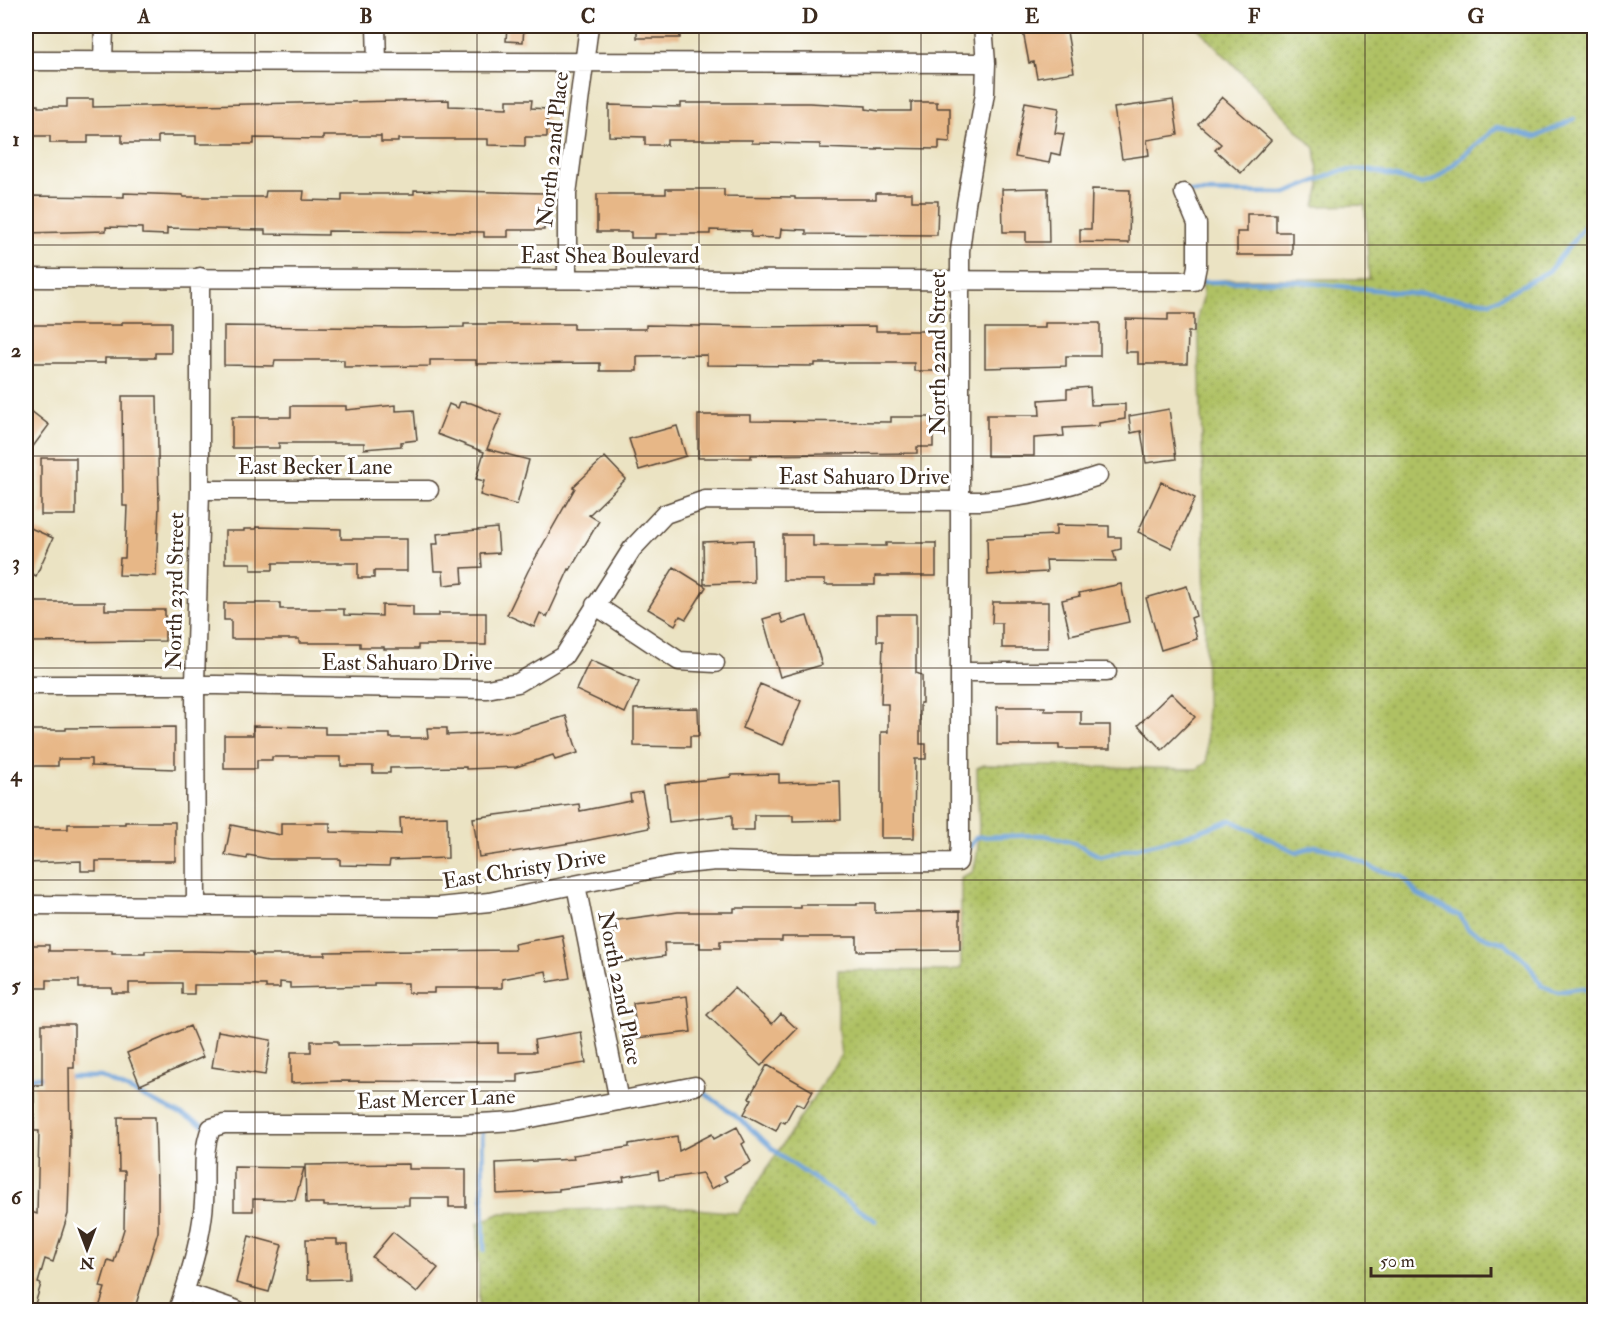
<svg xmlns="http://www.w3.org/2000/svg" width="1620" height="1336" font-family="'IM FELL Double Pica',serif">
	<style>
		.grass { fill: url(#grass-dots); stroke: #757641; stroke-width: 1.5 }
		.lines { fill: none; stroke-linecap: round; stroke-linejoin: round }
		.stream { stroke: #6aa0d7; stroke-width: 4.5 }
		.building { fill: #e7b787 }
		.street-casing { stroke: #554637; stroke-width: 21 }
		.street { stroke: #fff; stroke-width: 18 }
		.grid { fill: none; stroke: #3b2a1e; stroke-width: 1.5; stroke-opacity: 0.55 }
		.labels { text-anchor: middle; stroke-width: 6; stroke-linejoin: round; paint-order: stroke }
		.street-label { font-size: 22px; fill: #3b2a1e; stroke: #fff }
		.neatline { fill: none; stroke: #3b2a1e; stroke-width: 2 }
		.grid-label { font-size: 20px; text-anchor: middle; font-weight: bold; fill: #3b2a1e }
	</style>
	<defs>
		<pattern id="grass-dots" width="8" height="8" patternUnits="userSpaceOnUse" patternTransform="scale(1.5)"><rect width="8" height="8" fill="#afc164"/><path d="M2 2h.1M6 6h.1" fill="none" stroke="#909d52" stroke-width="1.8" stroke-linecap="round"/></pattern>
	</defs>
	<rect width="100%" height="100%" fill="#fff"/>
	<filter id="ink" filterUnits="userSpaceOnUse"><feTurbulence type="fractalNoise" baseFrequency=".0167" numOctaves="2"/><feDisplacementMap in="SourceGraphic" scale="12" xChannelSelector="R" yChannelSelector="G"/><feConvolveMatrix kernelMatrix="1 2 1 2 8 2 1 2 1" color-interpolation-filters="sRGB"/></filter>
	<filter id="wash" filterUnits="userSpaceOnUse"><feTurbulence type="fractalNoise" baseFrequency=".008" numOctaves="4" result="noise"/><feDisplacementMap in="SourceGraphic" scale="24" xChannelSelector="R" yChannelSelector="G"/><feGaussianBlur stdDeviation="1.35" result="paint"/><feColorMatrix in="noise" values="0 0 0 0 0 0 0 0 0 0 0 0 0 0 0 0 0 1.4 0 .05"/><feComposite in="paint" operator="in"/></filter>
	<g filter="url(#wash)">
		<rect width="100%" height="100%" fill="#ebe3c3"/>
		<path class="grass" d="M1196 26H1594V1310H479L478 1223 501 1213 667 1206 738 1213 841 1055 838 1031V970L951 971 961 968V877L973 872C983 840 977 801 977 768L984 765 1197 769 1207 762 1203 475 1198 314 1203 298V283L1230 279H1369L1365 205 1315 206 1320 186 1315 148Z"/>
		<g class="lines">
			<path class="stream" d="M1188 192 1287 193 1340 171 1356 170H1369L1422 184 1435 180 1497 127 1536 137 1574 119
				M1198 282 1292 281 1491 302 1549 271 1594 215
				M967 851 976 837 1043 835 1070 841 1100 856 1182 837 1231 820 1296 852 1315 846 1340 852 1376 869 1403 877 1417 894 1460 916 1468 929 1487 938 1505 943 1527 962 1542 986 1558 992 1582 988 1594 995
				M26 1077H48
				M65 1077H101L208 1127
				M698 1088 742 1121 782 1157 876 1221
				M482 1126 484 1250"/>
		</g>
		<g id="blocks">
			<path class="building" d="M507 26H524L523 42 506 41Z
				M637 26H680V38H637Z
				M1022 26H1066L1074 72 1037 78 1034 62 1029 63Z
				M1222 97 1271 140 1241 173 1215 150 1221 144 1198 124Z
				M67 99H93V107L449 100V106L507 108V100H532L531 108 547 109V137H525V146L488 145V139H398V142H381V136H323V139L254 138V144H196V136H158V143H122V135H88V143H50V136H26V105H38V107H67Z
				M1173 100 1178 135 1147 140 1149 155 1122 159 1114 108Z
				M911 102H937V108H950V142L939 141V149L877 148V150L820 148V144L752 143V140H667V145H645V137L609 136V105L681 107V103H809L866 106V109L879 111H911Z
				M1025 102 1059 108 1055 133 1064 134 1060 155 1051 153 1049 163 1015 157Z
				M1045 188H1048L1049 242H1026V232H1003L1002 189Z
				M666 189H724V196L795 197V199H876V193H912V201H938L937 235 806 234V230L781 229 780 238 751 237V231L710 230V234H656V238H631V232H597V194H666Z
				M1092 189 1130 190 1129 243 1080 242V229H1091Z
				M414 190 544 193V230H508V237H484V232L328 231V235L265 234V230L167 228V235L142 234V228L106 227V231L26 233V196L124 197V193L183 195V197H265L266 191H304L303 200 342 201V194H414Z
				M1247 214H1276V232H1292V255H1237V232H1247Z
				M1168 314H1194V332H1188L1187 364H1138V352H1125L1126 319 1168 320Z
				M122 322H171V353H155V358H105V363H26V325H122Z
				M1045 323H1100V356H1066V366L985 368V328H1045Z
				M464 324H574V329H646V325L755 327 876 326V331H936V371H914V363H815V366L707 365V355L637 356V371H600V363L476 364V360H430V366L344 367V360H275L274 366 224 365V326L403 328 464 327Z
				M1090 387 1091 405 1125 404V419L1099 423V426L1063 428 1064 436 1034 438V456H987V415H1040L1039 400 1067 398V389Z
				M122 396H157L159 506 156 576 119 575 120 558H125L127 506H123Z
				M460 402 471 403 501 415 487 449 529 460 517 505 480 495 484 481 476 479 484 452 437 434 449 404 458 408Z
				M396 405V411L414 410 417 440 401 442V446L364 449V443H279V448H232V417H291V406H346V410Z
				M26 407 49 425 26 456Z
				M1169 409 1176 459 1146 463 1141 431 1131 433 1129 416Z
				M698 415H751V421L891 422V417H933V447H917V453L751 455V458H698Z
				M677 426 686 456 639 470 629 439Z
				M605 457 626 479 589 515 599 521 570 570 569 569 547 617 540 613 534 627 507 615 528 571 575 488 573 487Z
				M41 458H76V515H41Z
				M1161 482 1195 498 1172 548 1138 532Z
				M1056 525 1109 526V537H1121V549L1113 551 1116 561 1046 560 1047 572 988 575 987 538 1056 535Z
				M26 526 53 538 36 576 26 571Z
				M256 527 341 529V539H407V571H374V578H358V563H273V570H251V563H225V531H244V529H256Z
				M497 528 499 553 481 554 482 567 462 568 463 583 444 585 443 571H434L432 544H438L437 534Z
				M783 535H813V546H886V543H936V576H875V585H825V580H783Z
				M753 540 754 582 704 584 703 542Z
				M674 567 706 587 686 619 680 616 675 625 648 609Z
				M1121 584 1129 622 1070 635 1062 600 1080 596 1079 593Z
				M1187 586 1196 616 1191 618 1197 639 1161 650 1146 598Z
				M26 602H105V610H165V641L26 642Z
				M993 602H1048V648H1002V623H992Z
				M224 603H280V609H344V615L382 616V605L413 606V616H439V613H486V645H418V649H384V647H360V643H299V639H231V620H224Z
				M780 614 783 623 807 616 822 665 780 677 763 619Z
				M877 614H916V673L922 675V703H920V744H926V759H915L914 838H881V732H888V704H881L883 641H877Z
				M590 660 639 682 625 713 576 690Z
				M760 684 801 701 783 745 742 728Z
				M1171 693 1195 717 1162 750 1138 725Z
				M997 707H1045V711H1081V725H1110V749H1059V745H997Z
				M698 708 699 736H690V747L634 746V709Z
				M566 716 578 753 555 760 553 755 516 767 466 769V767L390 768V773H373V766H341V757H272V760H257V769H224V735H253V726L325 727V734H390V738H428L427 728H447V735L513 732Z
				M175 727V769L91 766V759H58V766H26V730H66V728Z
				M779 774V783L840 781 841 820 793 821V815H754V830H732V815L669 822 665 784 731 777V775Z
				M642 792 649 828 584 841 479 857 473 818 579 804 580 811 631 801 630 794Z
				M447 816 448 858 390 860 389 866 340 865V859H269L248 855 247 859 225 855 231 825 281 835V823H330V832L401 834 400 818Z
				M125 822H175V861H96V871H81V861L26 863V829H68V824H125Z
				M857 903H875V913L960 911V950L857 951V937H782V941H720V948H700V943H664L665 956 617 963 611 921 678 912H734V908H801V905H857Z
				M562 935 570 978 548 982 546 971 502 979V988H434V993H408V983H374V986L290 988V983L280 982V988H266V985H194V994H182V983H129V993H112V988H79V980H47V988H26V945H49V951H112V954H145V951H194L253 952V955H325V952L515 950 514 944Z
				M734 988 772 1024 781 1014 797 1029 761 1066 707 1015Z
				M687 996 691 1032 637 1038 633 1003Z
				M42 1024H74V1068H69L70 1147 68 1214 53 1262 45 1259 38 1283 41 1284 33 1311H26V1210L37 1214 39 1131H34V1085H42Z
				M190 1026 203 1057 140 1085 127 1053Z
				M218 1031 271 1040 265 1075 212 1067Z
				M581 1032 586 1063 518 1074V1082L338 1081 291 1083V1052H311V1041H338V1045L498 1043V1052H536L534 1040Z
				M767 1065 813 1091 804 1107 796 1103 785 1123 781 1121 776 1131 744 1114 752 1099 749 1098Z
				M118 1117H155L157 1184H158V1232L134 1311H98L105 1288 100 1287 108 1260 114 1262 124 1229 125 1171H119Z
				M737 1127 745 1142 742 1144 751 1162 724 1176 727 1181 711 1189 702 1173 659 1180 658 1171 623 1177 624 1181 559 1189V1191L497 1194 496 1163 574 1159 573 1155 629 1147V1144L677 1136 679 1151 712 1134 714 1139Z
				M409 1164V1169H466V1207H449V1198H409V1205L324 1206V1203H306L305 1165Z
				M234 1167 304 1168 295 1200 253 1199V1211H234Z
				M393 1232 438 1268 417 1293 372 1257Z
				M249 1236 282 1245 269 1292 236 1283Z
				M306 1239H337V1244H348L349 1279 307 1280Z"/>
		</g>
	</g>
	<g filter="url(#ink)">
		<use href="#blocks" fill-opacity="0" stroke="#554637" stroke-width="1.5"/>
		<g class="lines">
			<g class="street-casing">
				<path id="street" d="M376 26 377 62
					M26 61 986 63
					M103 61 104 26
					M26 278 1194 281 1197 266V224L1184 193
					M567 278V194L589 26
					M200 490H429
					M595 605 679 661 715 663
					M961 672H1107
					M26 685H216L487 689 518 683 564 656 632 549 665 514 705 500 980 501C1023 498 1058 490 1098 476
					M576 885 619 1101
					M26 905 439 907 489 902 674 865 716 861 795 863 958 862 960 847V251L966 204 985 93 986 63 983 26
					M196 906 195 685 200 490V277
					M184 1292 237 1310
					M178 1310C189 1279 202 1235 204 1202 206 1174 201 1154 211 1128L224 1124H461L516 1121 695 1086"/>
			</g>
			<use href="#street" class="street"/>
		</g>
	</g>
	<path class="grid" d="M255 26V1310M477 26V1310M699 26V1310M921 26V1310M1143 26V1310M1365 26V1310M26 245H1594M26 456H1594M26 668H1594M26 880H1594M26 1091H1594"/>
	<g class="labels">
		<g class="street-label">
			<text transform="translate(552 149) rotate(-84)" y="8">North 22nd Place</text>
			<text x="610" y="263">East Shea Boulevard</text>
			<text transform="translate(937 353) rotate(-90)" y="8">North 22nd Street</text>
			<text x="315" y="474">East Becker Lane</text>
			<text x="864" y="484">East Sahuaro Drive</text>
			<text transform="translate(174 591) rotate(-89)" y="8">North 23rd Street</text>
			<text x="407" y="670">East Sahuaro Drive</text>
			<text transform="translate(524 868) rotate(-9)" y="8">East Christy Drive</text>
			<text transform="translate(621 988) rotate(79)" y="8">North 22nd Place</text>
			<text transform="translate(436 1098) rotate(-2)" y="8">East Mercer Lane</text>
		</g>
	</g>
	<rect width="1620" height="1336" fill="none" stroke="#fff" stroke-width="66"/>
	<g transform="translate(87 1249) rotate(180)" stroke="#ffffff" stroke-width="4.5" paint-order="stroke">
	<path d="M0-4.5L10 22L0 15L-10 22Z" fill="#3b2a1e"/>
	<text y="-9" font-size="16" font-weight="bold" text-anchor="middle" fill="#3b2a1e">N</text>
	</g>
	<path d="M1371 1267v9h120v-9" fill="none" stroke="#3b2a1e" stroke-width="3"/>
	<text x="1380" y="1267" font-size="18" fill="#3b2a1e" stroke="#ffffff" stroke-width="4.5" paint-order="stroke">50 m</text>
	<rect x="33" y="33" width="1554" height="1270" class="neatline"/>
	<g class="grid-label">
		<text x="144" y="23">A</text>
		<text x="366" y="23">B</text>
		<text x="588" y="23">C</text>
		<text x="810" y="23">D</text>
		<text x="1032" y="23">E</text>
		<text x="1254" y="23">F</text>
		<text x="1476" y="23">G</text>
		<text x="16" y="146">1</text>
		<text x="16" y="357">2</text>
		<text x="16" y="569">3</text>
		<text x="16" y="781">4</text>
		<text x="16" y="992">5</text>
		<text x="16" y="1204">6</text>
	</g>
</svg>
